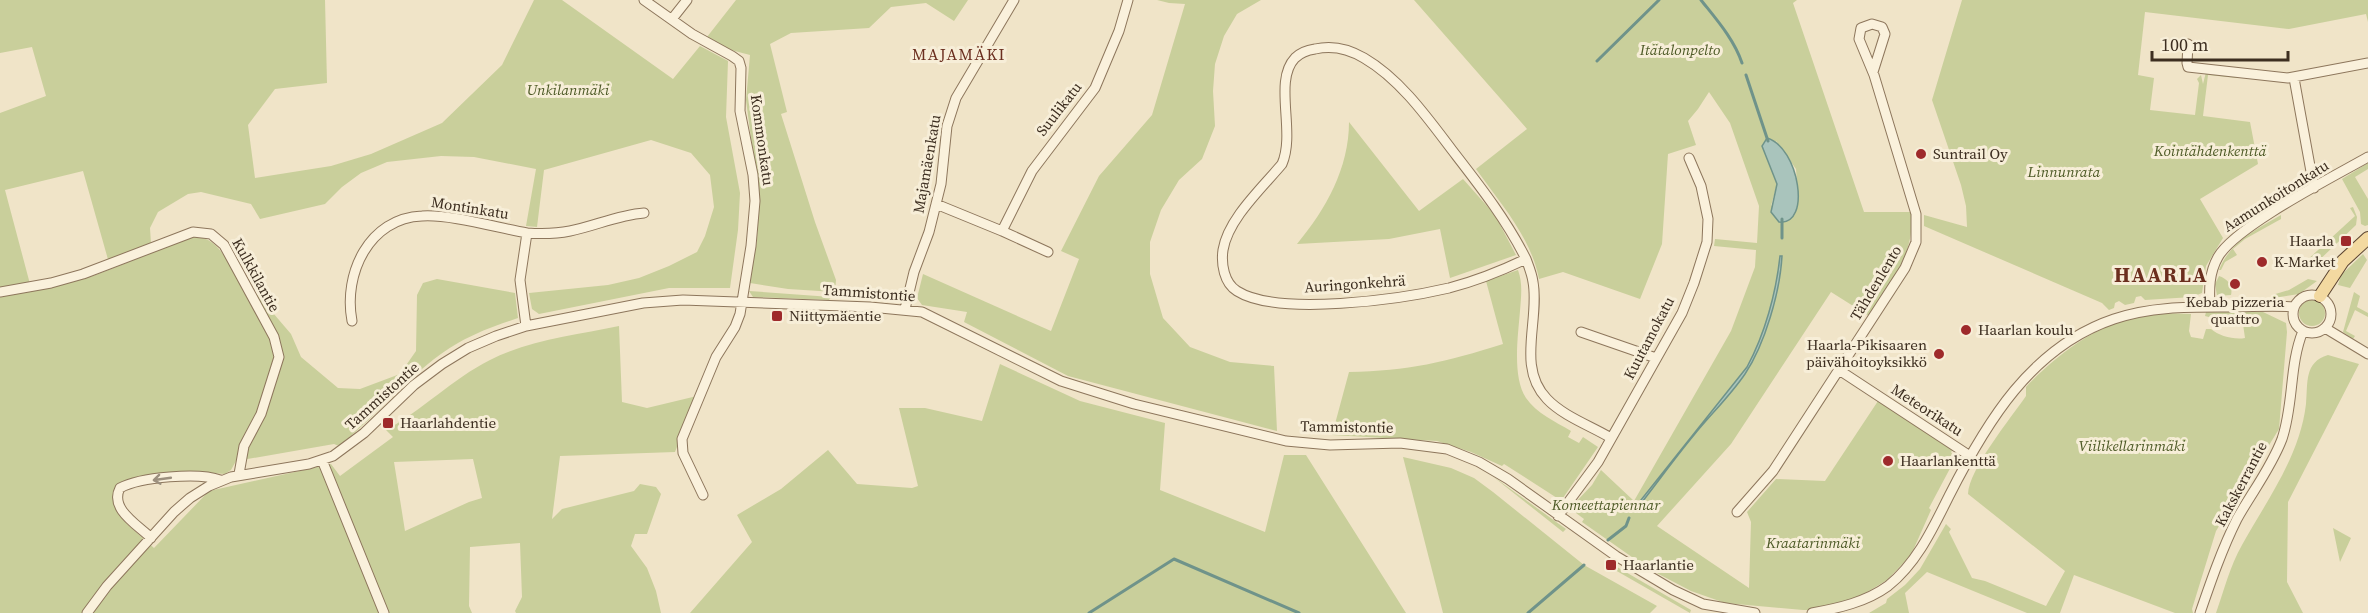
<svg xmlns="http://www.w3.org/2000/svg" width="2368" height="613" font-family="'Source Serif 4',serif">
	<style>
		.green { fill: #c9cf9b; fill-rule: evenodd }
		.water { fill: #a9c4bc; stroke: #6f938a; stroke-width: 1.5 }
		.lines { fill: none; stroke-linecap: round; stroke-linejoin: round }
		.stream { stroke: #6f938a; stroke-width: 3 }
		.minor-casing { stroke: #8d765c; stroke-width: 11 }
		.major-casing { stroke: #5b4430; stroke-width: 14 }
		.minor { stroke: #faf1dc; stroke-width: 9 }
		.major { stroke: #f3d9a0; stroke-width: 12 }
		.oneway { stroke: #9c907e }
		.poi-dot { fill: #9e2a2b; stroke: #f7eed8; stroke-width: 2 }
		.labels { text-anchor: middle; stroke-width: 6; stroke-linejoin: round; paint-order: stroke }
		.park-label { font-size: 15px; font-style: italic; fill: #4d5a26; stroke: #f7eed8 }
		.street-label { font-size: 15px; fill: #3d2e20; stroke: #f7eed8 }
		.poi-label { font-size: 15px; fill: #3d2e20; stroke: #f7eed8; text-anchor: start }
		.neighbourhood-label { font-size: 16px; letter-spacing: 1.5px; fill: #6b2e1e; stroke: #f7eed8 }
		.district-label { font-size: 21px; font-weight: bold; letter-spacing: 1.5px; fill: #6b2e1e; stroke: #f7eed8 }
	</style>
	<rect width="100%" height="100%" fill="#f0e4c8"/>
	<path class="green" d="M0 0H325L327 83 275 89 248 125 255 178 331 166 371 154 442 123 502 65 534 0H562L673 79 700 46 728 61 726 117 740 193 738 230 730 288H669L539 314 532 309 529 293 608 285 639 278 669 266 697 252 705 236 714 207 710 175 691 153 651 140 544 170 537 227 526 226 536 169 474 157 441 156 387 162 361 173 342 187 325 204 260 219 251 204 201 192 188 194 158 212 150 228 151 244 109 263 83 171 5 190 30 284 0 289V113L46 96 32 47 0 53Z
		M736 0H968L954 21 926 3 891 7 869 28 791 33 770 44 787 112 781 114 815 222 836 280 835 292 788 289 750 283 757 240 759 200 746 100 750 55 731 50 707 37Z
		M1157 0H1261L1237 14 1224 36 1215 64 1213 91 1215 126 1202 159 1179 180 1161 210 1150 242V274L1163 318 1190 347 1230 362 1274 366 1277 431 1068 376 964 322 967 312 922 305 917 298 923 274 1051 331 1079 259 1061 251 1099 176 1152 115 1185 4 1169 3Z
		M1414 0H1797L1793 3 1864 212H1911C1916 253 1890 283 1869 316L1831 292 1731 444 1657 526 1749 588 1751 522 1747 512 1776 479 1825 481 1878 401 1953 450 1951 452 1955 459 1929 508 1931 510 1911 555 1887 580 1854 600 1819 610H1803L1725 603 1691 591 1649 569 1582 522 1584 519 1576 513 1573 505 1592 485 1601 470 1634 501 1731 331 1755 267 1756 250 1714 246 1715 239 1757 243 1759 206 1730 123 1709 92 1698 109 1688 121 1696 145 1668 154 1662 244 1640 299 1563 272 1539 279C1531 237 1500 203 1476 169L1527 129ZM1776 141 1796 169 1797 183 1771 206 1777 184Z
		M1962 0H2368V22L2366 14 2289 29 2145 12 2138 75 2154 78 2150 110 2195 115 2199 83 2197 79 2201 75 2203 84 2206 72 2237 76V78L2208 75 2203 116 2250 122 2258 164 2200 199 2223 238 2206 266 2202 293 2192 297 2145 300 2141 296 2136 297 2134 303 2125 305 2119 301 2115 303 2114 308 2109 310 2102 303 1924 226V215L1967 227 1966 206 1961 185 1932 100Z
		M1349 122 1419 211 1463 179 1495 215 1516 255 1450 278 1440 229 1389 239 1297 244C1326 209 1349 168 1349 122Z
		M2368 163V169L2355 177 2368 199V225L2365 226 2361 224 2360 212 2342 179Z
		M2353 207 2357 217 2356 225 2312 267 2309 268 2305 262 2355 216 2350 208Z
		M2281 215V219L2245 239 2233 249 2237 255 2225 262 2221 270H2219C2230 242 2255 230 2281 215Z
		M195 236C220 239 228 263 240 283L249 285 291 334 301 357 338 388 360 389 400 374 416 351 417 295 423 283 437 279 515 293 518 318C497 325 477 332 458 343 413 369 380 413 339 446L334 444 236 461 231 470 225 474 195 472 122 482C95 506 137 531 154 548L209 491 331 464 340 476 393 437 386 430C423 410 452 379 490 360 529 340 576 335 619 326L622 402 647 408 697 396 675 452 560 456 552 519 562 509 634 491 640 484 656 487 661 494 647 534H635L631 546 647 568 656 591 661 613H516L515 611 522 597 520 543 470 547 469 606 472 613H0V296L93 276ZM473 459 482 498 469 502 405 531 394 462Z
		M2363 254 2367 260 2350 288 2338 285 2341 275Z
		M1518 270C1523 284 1521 297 1520 311 1518 336 1512 377 1526 398 1536 413 1556 422 1571 431L1568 437 1579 443 1583 437 1598 447 1563 498H1557L1504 464 1502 466 1471 452 1437 441 1332 435 1349 372C1408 371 1446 362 1503 344L1486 281Z
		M2219 276C2228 279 2233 286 2231 295L2217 296 2215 284Z
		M2308 279 2317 281 2299 294 2273 298 2272 295 2289 290Z
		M749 291 831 297 829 300 753 297Z
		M2354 292 2360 296 2357 307 2368 313V317L2355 310 2346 331 2355 336 2353 339 2343 332Z
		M2299 313a13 13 0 1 1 26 0a13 13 0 1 1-26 0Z
		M2206 312H2263L2286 323 2287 332 2279 429 2216 531 2192 609 2193 613H2175L2074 575 2060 613H2027L1927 572 1905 593 1909 613H1869L1886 603 1887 599 1905 585 1920 569 1946 524 1951 529 1949 532 1972 578 1985 581 2046 606 2065 571 1968 494C1969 469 2011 418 2026 396V387C2056 355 2103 319 2149 314 2163 312 2177 314 2191 314L2189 331 2191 337 2203 339 2206 329H2211C2219 336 2234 340 2245 338L2243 324C2232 317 2218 320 2205 316Z
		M2328 355 2359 364 2288 502 2287 582 2303 613H2216C2224 590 2230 566 2242 545 2267 500 2300 456 2306 404 2308 383 2304 362 2328 355Z
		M1000 364 1080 401 1165 423 1160 490 1265 532 1284 455H1306L1406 613H690L752 542 737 515 781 489 828 450 857 484 912 488 918 486 899 408H925L982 421Z
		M1403 457 1451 468 1474 478 1493 492 1584 565 1657 606 1650 613H1443Z
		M1491 475 1566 529 1563 532Z
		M2333 528 2351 538 2340 562Z
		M1617 567 1691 610 1690 613 1615 570Z"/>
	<path class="water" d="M1767 138C1799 147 1812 226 1779 222L1771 212 1777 184 1762 146Z
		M1780 256H1782C1780 292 1765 344 1745 374 1730 396 1711 414 1694 435 1674 459 1655 486 1635 511L1633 510 1747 367C1765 334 1776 293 1780 256Z"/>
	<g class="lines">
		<path class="stream" d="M1701 0C1716 19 1734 39 1742 63
			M1597 61 1659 0
			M1746 75 1768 141
			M1782 219V238
			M1608 540 1626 526 1629 518
			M1089 613 1174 559 1299 613
			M1528 613 1584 565"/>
		<g class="minor-casing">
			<path id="minor" d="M644 0 692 34 732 56 739 61 741 68 740 111 753 175 755 201 751 246 740 314 735 327 716 357 682 439 683 453 703 495
				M672 19 687 0
				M2188 44 2187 63 2188 67 2288 78 2368 63
				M2294 78 2314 188
				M936 204 1002 231 1032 171 1095 88 1119 31 1128 0
				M1002 231 1048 252
				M527 233C542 234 555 234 570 231 595 226 618 215 644 213
				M1526 259C1506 219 1479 185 1452 150 1427 117 1400 79 1364 58 1349 49 1332 45 1315 49 1308 50 1301 52 1295 58 1273 81 1296 132 1282 164 1262 188 1228 219 1223 250 1221 264 1224 283 1237 291 1278 317 1402 299 1449 288 1476 281 1501 271 1526 259 1529 267 1532 274 1533 282 1540 320 1516 367 1547 399 1563 416 1591 426 1611 438
				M0 292 51 283 83 274 193 232 211 234 224 245 274 337 279 357 261 414 244 446 239 474
				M2293 314a19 19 0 1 1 38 0a19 19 0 1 1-38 0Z
				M2210 307C2209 289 2209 273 2218 257 2236 226 2333 177 2368 157
				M905 309 914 272 929 232 941 184 947 126 956 98 1014 0
				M352 321C343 274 369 218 422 216 450 214 498 228 527 233L520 280 526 326
				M2325 328 2368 354
				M1581 332 1656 358
				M1839 370 1970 456
				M322 460 384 613
				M1737 512 1773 471 1905 268 1916 242V214L1874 75 1859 39 1861 28 1872 24 1882 27 1885 34 1873 72
				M1558 516 1598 462 1682 313 1694 283 1707 242 1708 219 1701 186 1689 158
				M151 538C138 525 109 509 120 488 140 477 199 472 220 480
				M87 613 107 586 174 512 190 498 209 486 231 477 309 464 333 456 364 433 414 385 442 364 468 348 496 336 526 326 643 303 683 300 870 307 922 312 1061 381 1134 404 1286 441 1330 445 1400 443 1447 449 1479 462 1508 479 1616 556 1673 590 1703 604 1755 613
				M1812 613C1839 608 1866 602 1888 586 1917 563 1933 528 1949 496 1986 423 2031 347 2114 319 2152 306 2191 307 2231 307 2252 307 2273 305 2294 307
				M2200 613C2211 581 2222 549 2237 519 2252 492 2271 468 2282 439 2294 404 2289 365 2303 331"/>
		</g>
		<g class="major-casing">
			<path id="major" d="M2320 296 2343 261 2368 238"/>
		</g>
		<use href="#minor" class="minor"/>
		<use href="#major" class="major"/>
	</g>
	<defs><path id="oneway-shaft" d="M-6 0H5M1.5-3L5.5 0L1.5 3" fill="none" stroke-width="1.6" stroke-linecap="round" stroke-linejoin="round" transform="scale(1.5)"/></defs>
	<use class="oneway" href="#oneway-shaft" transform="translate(162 479) rotate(172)"/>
	<g class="poi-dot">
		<circle cx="1921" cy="154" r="6"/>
		<rect x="2340" y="235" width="12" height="12" rx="3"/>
		<circle cx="2262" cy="262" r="6"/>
		<circle cx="2235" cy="284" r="6"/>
		<rect x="771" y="310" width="12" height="12" rx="3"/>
		<circle cx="1966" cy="330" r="6"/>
		<circle cx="1939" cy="354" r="6"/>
		<rect x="382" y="417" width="12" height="12" rx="3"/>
		<circle cx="1888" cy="461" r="6"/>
		<rect x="1605" y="559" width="12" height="12" rx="3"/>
	</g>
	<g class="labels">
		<g class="park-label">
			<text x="1680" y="55">Itätalonpelto</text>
			<text x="568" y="95">Unkilanmäki</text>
			<text x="2210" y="156">Kointähdenkenttä</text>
			<text x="2064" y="177">Linnunrata</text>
			<text x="2132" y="451">Viilikellarinmäki</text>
			<text x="1606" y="510">Komeettapiennar</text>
			<text x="1813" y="548">Kraatarinmäki</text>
		</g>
		<g class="street-label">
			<text transform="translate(1059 109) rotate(-52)" y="5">Suulikatu</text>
			<text transform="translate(762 140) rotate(82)" y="5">Kommonkatu</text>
			<text transform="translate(927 164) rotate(-80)" y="5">Majamäenkatu</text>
			<text transform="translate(2276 196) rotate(-32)" y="5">Aamunkoitonkatu</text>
			<text transform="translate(470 208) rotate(9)" y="5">Montinkatu</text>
			<text transform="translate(256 275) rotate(61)" y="5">Kulkkilantie</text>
			<text transform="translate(1876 283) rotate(-59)" y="5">Tähdenlento</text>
			<text transform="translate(1355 284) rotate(-4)" y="5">Auringonkehrä</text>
			<text transform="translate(869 293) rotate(4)" y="5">Tammistontie</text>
			<text transform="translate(1649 338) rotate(-62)" y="5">Kuutamokatu</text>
			<text transform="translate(382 396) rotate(-42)" y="5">Tammistontie</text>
			<text transform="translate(1927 410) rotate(33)" y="5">Meteorikatu</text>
			<text transform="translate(1347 427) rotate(1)" y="5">Tammistontie</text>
			<text transform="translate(2241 484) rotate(-62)" y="5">Kakskerrantie</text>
		</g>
		<g class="poi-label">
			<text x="1933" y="159">Suntrail Oy</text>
			<text x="2334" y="246" text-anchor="end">Haarla</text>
			<text x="2274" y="267">K-Market</text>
			<text x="2235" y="307" text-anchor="middle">Kebab pizzeria<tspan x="2235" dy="17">quattro</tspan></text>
			<text x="789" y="321">Niittymäentie</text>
			<text x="1978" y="335">Haarlan koulu</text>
			<text x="1927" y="350" text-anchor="end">Haarla-Pikisaaren<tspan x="1927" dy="17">päivähoitoyksikkö</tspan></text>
			<text x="400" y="428">Haarlahdentie</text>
			<text x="1900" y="466">Haarlankenttä</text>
			<text x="1623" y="570">Haarlantie</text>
		</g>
		<g class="neighbourhood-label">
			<text x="959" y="60">MAJAMÄKI</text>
		</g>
		<g class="district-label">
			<text x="2161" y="282">HAARLA</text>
		</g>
	</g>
	<path d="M2152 51v9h136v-9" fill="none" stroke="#3d2e20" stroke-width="3"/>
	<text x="2161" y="51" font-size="18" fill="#3d2e20" stroke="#f7eed8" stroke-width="4.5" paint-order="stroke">100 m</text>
</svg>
